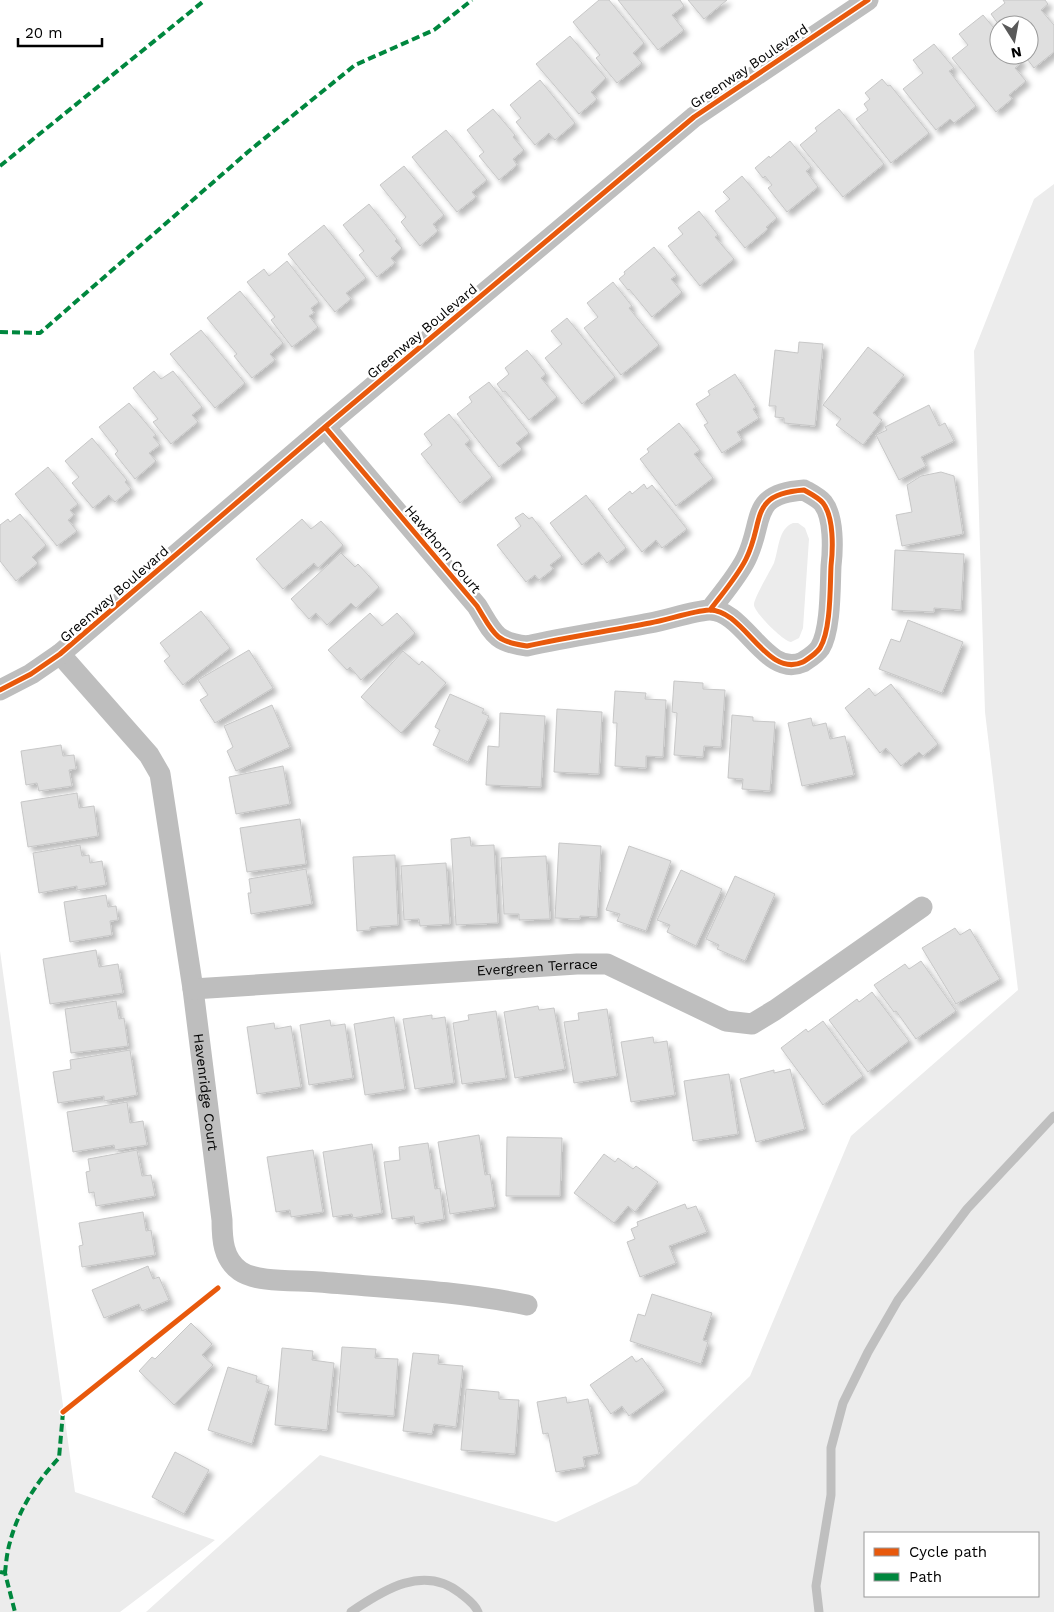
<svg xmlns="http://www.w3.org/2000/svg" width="1054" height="1612" font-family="'Work Sans',sans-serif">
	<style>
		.green { fill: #ececec; fill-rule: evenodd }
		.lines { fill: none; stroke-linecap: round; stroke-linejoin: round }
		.stream { stroke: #bfbfbf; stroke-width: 9 }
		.building { fill: #dfdfdf; stroke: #c7c7c7; filter: url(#shadow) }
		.street { stroke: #bebebe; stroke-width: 21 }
		.quiet { stroke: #00873e; stroke-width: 4; stroke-dasharray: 8 4; stroke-linecap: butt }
		.cycleway-casing { stroke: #fff; stroke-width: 8 }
		.cycleway { stroke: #e8590c; stroke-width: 5 }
		.labels { text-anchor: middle; stroke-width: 5; stroke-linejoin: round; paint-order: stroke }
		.street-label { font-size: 14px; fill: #000; stroke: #fff }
	</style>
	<defs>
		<filter id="shadow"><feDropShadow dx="4.5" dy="4.5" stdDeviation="2.5" flood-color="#0004"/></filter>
	</defs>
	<rect width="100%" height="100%" fill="#fff"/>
	<path class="green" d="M1054 184V1612H146L320 1455 556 1522 637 1484 750 1376 851 1136 1018 990 985 712 974 351 1034 199ZM1038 1533V1596H865V1533Z
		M793 523H798L805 528 809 539 803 628 799 638 791 642C783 641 754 612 754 605 753 600 770 571 774 563 779 549 778 529 793 523Z
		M0 951 75 1492 215 1540 120 1612H0Z"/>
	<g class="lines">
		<path class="stream" d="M351 1612C383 1590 424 1564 460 1593 467 1599 475 1604 478 1612
			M819 1612 816 1586 831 1495V1448L843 1403 868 1352 898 1300 967 1209 1054 1116"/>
	</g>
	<path class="building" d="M599 0H609L644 43 633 53 642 63 617 83 596 58 600 55 573 22Z
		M618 0H680L684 6 672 15 684 30 658 50Z
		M688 0H727L704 19Z
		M1003 0H1045L1048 4 1041 10 1054 25V52L1034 68 1024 55H1029V25H999L991 14 1005 3Z
		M983 15 999 34V55H1016L1022 62 1015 68 1026 81 1009 95 1012 99 996 112 952 58 968 45 959 34Z
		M570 36 606 78 591 92 597 99 579 114 536 64Z
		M934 44 954 68 949 71 976 106 954 123 950 119 936 130 903 89 923 73 913 60Z
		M882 79 888 86 890 85 929 133 891 163 856 119 868 110 864 104 870 99 865 93Z
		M540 80 575 123 555 140 549 133 535 145 516 122 521 118 510 105Z
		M493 109 515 135 513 137 524 150 513 159 517 165 499 180 479 156 484 152 467 130Z
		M839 109 884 164 843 197 800 145 817 131 815 128Z
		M446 130 487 180 472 192 476 197 457 212 412 157Z
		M790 141 811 167 806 171 818 187 787 212 768 188 772 185 765 176 763 178 755 168 769 156 770 158Z
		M404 166 444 215 433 224 438 231 420 246 401 222 406 217 380 185Z
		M742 176 777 218 766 227 768 229 745 248 715 211 730 199 723 192Z
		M369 204 397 239 395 241 402 248 391 258 395 263 377 277 359 255 364 251 343 225Z
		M699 211 718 235 715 237 734 259 700 286 668 246 683 234 678 228Z
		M324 225 366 278 346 293 351 299 335 312 288 254Z
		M654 247 677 275 671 279 682 292 652 317 629 289 628 290 619 279 625 274 624 272Z
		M287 261 319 302 311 308 314 313 309 316 318 327 292 347 271 320 275 317 247 282 264 269 269 276Z
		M613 282 632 306 629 308 659 345 621 375 584 328 598 317 587 303Z
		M240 291 283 343 270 354 275 360 252 378 234 356 237 354 207 318Z
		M567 318 615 377 582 404 545 358 562 344 551 331Z
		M201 330 245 383 215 408 170 354Z
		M799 342 823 344 815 426 784 423V418L775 417 776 406H769L775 350 798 353Z
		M868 347 904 375 873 413 882 420 863 445 836 425 841 419 823 405Z
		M527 350 546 374 541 378 557 397 529 420 505 391 503 392 497 384 509 374 505 368Z
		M154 371 161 379 173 371 202 407 192 415 198 422 171 444 153 422 158 419 133 388Z
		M735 374 756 407 753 409 759 418 737 432 742 440 722 453 704 425 708 423 696 404 710 395 708 391Z
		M489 382 529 433 516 443 522 449 499 467 457 414 472 402 469 397Z
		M129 403 156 435 153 437 160 445 149 453 156 461 135 479 115 454 118 451 99 427Z
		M929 405 939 426 945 423 954 441 921 457 926 466 899 480 876 435 887 430 885 427Z
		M449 414 470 440 465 444 492 477 460 503 421 454 432 445 424 434Z
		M679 423 700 450 694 454 713 478 676 506 640 459 649 452 647 449Z
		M92 438 127 480 125 482 131 489 115 502 109 495 93 508 72 483 79 477 65 461Z
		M48 467 78 504 70 510 74 515 68 520 77 531 57 546 15 494Z
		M941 472 954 476 963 534 902 546 896 515 912 512 907 485 921 476Z
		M644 484 647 489 652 485 687 529 662 548 656 540 642 552 608 509 630 491 632 494Z
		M586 495 626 548 607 563 599 552 582 565 550 523Z
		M523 513 529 519 532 517 562 556 550 565 553 569 539 580 535 575 526 582 497 545 521 526 515 518Z
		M20 514 46 545 32 557 38 563 16 581 0 561V525L8 519 10 522Z
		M302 519 311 529 321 521 343 545 318 568 314 563 283 589 256 559Z
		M895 550 964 554 961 610 934 608V612L892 610Z
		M341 553 355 567 358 564 379 587 356 608 351 603 327 625 316 613 309 619 291 599Z
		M201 611 230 648 183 685 164 661 170 656 160 643Z
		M370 613 382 626 397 613 415 633 361 680 350 667 347 670 328 650Z
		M908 620 963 642 942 693 879 669 891 639 900 642Z
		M249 650 273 688 215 723 200 700 208 695 198 680Z
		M403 651 419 665 422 661 446 683 401 733 361 697Z
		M674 681 703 683V689L725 690 721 747 704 746 703 757 674 755 677 713 672 712Z
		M891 684 938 744 923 756 919 752 901 766 886 748 880 753 845 708 869 688 875 696Z
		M615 691 646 693 645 699 666 700 663 757 646 756V768L615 766 617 723H613Z
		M450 694 484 709 482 713 489 716 468 762 433 745 440 730 435 727Z
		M272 705 290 747 236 771 227 751 233 747 224 726Z
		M557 709 602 712 599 774 554 772Z
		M500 713 545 716 541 787 486 785 488 746 499 747Z
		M732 715 753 717V721L775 722 770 791 742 789 743 779 728 778Z
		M811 718 813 726 826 723 830 739 845 736 854 775 802 786 788 723Z
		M61 745 63 756 74 755 76 769 69 770 72 786 39 791 37 783 26 785 21 751Z
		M283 766 290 804 236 814 229 777Z
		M77 793 79 808 94 806 98 836 28 847 21 802Z
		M300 819 306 864 247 872 240 828Z
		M470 837 471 846 494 845 498 923 456 925 451 839Z
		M559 843 601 846 597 917 580 916V919L555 918Z
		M80 845 82 856 89 855 90 863 102 861 106 885 77 890V886L39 893 33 853Z
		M629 846 671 861 646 931 617 921 620 914 606 910Z
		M395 855 398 925 370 927V930L357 931 353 857Z
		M546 856 550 919 519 920V914H504L501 858Z
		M446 863 450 924 420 926 419 919 404 920 401 866Z
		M306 869 312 904 251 914 248 893H251L249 879Z
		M681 870 722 889 696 946 667 932 670 925 657 920Z
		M735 876 775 894 745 961 717 949 719 945 706 939Z
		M106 895 108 907 116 906 118 920 110 921 112 935 70 942 64 902Z
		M955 928 960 935 970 929 1000 979 956 1004 922 948Z
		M96 950 99 967 118 964 123 993 50 1004 43 959Z
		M921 961 956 1011 916 1039 896 1011 894 1012 874 985 905 964 909 969Z
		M872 992 909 1041 868 1072 829 1020 857 999 859 1002Z
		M116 1001 119 1019 124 1018 128 1046 71 1053 65 1009Z
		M538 1006 539 1010 554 1008 565 1069 515 1078 504 1012Z
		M607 1009 617 1076 574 1083 564 1022 579 1020 578 1013Z
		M496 1011 506 1078 462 1084 453 1023 469 1020 468 1015Z
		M432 1015V1019L445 1017 454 1083 415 1089 403 1019Z
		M394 1017 405 1089 365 1095 354 1024Z
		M330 1020 331 1026 345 1024 353 1078 309 1085 300 1025Z
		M823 1021 863 1076 823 1105 781 1048 806 1029 808 1032Z
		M274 1023 275 1029 291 1026 301 1087 257 1094 247 1027Z
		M653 1037 654 1043 667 1041 675 1095 631 1102 621 1042Z
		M130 1050 137 1095 104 1101V1096L58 1103 53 1072 71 1069 70 1060Z
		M790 1069 805 1129 756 1142 740 1079 774 1070V1073Z
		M729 1074 738 1134 693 1141 684 1081Z
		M127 1102 130 1123 143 1121 147 1145 115 1150 114 1145 73 1152 67 1112Z
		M479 1135 485 1175 490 1174 495 1207 450 1214 438 1142Z
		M507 1137 562 1138 560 1196H506Z
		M428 1143 435 1189 440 1188 444 1219 415 1224 414 1216 392 1219 384 1162 400 1160 399 1147Z
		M372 1144 382 1213 353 1218 352 1214 333 1217 323 1152Z
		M137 1150 142 1176 151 1175 155 1196 96 1206 94 1192 89 1193 86 1172 90 1171 88 1159Z
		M313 1150 323 1212 291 1217 290 1210 276 1212 267 1157Z
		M604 1154 615 1162 618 1158 633 1169 636 1166 658 1182 635 1212 628 1206 614 1223 574 1193Z
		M685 1204 687 1209 696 1206 707 1232 669 1246 676 1263 640 1277 627 1242 635 1239 631 1229 638 1226 637 1222Z
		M143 1212 146 1231 151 1230 155 1255 82 1267 79 1246 83 1245 79 1223Z
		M148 1266 153 1279 159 1277 169 1300 142 1311 139 1304 104 1318 92 1290Z
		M652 1294 712 1313 703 1340 708 1342 701 1364 630 1341 638 1314 645 1316Z
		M191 1323 212 1344 202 1355 213 1365 174 1405 139 1371 152 1357 155 1359Z
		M342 1347 376 1349 375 1358 398 1359 394 1416 337 1412Z
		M282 1348 313 1351 312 1360 334 1363 327 1430 275 1425Z
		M413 1353 439 1355 438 1364 463 1366 456 1427 434 1424 432 1434 403 1431Z
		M632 1356 636 1362 642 1358 665 1390 629 1416 622 1406 611 1414 590 1385Z
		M228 1367 257 1376 256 1382 269 1386 252 1444 208 1430Z
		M466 1389 499 1392V1399L519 1400 515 1454 461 1450Z
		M566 1397 567 1403 588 1399 599 1454 583 1457 585 1467 556 1472 548 1433 543 1434 537 1402Z
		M175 1452 209 1470 184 1514 152 1497Z"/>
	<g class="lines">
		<g class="street">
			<path d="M325 427 477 606C493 632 494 642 527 646 568 637 609 631 650 623 667 620 693 611 709 610 744 609 766 679 803 662 809 658 816 654 820 648 831 630 830 587 831 566 833 549 834 517 823 503 819 498 811 494 804 490 748 494 765 521 746 559 737 577 722 594 710 610"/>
			<path id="s1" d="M60 654 149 755 160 774 193 989 222 1220C222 1239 223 1259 240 1271 257 1283 297 1280 319 1282 388 1288 459 1291 527 1305"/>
			<path d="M0 690 31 674 60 654 325 427 694 117 868 0"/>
			<path id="s2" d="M193 989 577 964H607L726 1021 752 1024 775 1010 922 907"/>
		</g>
		<path class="quiet" d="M0 166 205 0
			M0 332 40 333 249 151 355 65 434 30 472 0
			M0 1572 5 1573 15 1612
			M5 1573C6 1563 7 1552 10 1542 18 1511 37 1481 59 1458L63 1412 66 1410"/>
		<g class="cycleway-casing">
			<path id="cycleway" d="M325 427 477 606C493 632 494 642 527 646 568 637 609 631 650 623 667 620 693 611 709 610 744 609 766 679 803 662 809 658 816 654 820 648 831 630 830 587 831 566 833 549 834 517 823 503 819 498 811 494 804 490 748 494 765 521 746 559 737 577 722 594 710 610
				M0 690 31 674 60 654 325 427 694 117 868 0
				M63 1412 218 1288"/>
		</g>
		<use href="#cycleway" class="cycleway"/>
	</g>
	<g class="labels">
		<g class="street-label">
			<text transform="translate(749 66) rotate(-34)" y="5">Greenway Boulevard</text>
			<text transform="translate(422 331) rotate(-40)" y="5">Greenway Boulevard</text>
			<text transform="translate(443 549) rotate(50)" y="5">Hawthorn Court</text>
			<text transform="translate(114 594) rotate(-41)" y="5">Greenway Boulevard</text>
			<text dy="5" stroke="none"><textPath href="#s2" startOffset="345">Evergreen Terrace</textPath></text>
			<text dy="5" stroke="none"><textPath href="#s1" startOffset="478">Havenridge Court</textPath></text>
		</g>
	</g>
	<rect x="864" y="1532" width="175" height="65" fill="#ffffff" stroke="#999999"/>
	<rect x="874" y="1548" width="25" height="8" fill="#e8590c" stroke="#999999"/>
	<text x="909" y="1557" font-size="15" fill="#000000">Cycle path</text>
	<rect x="874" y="1573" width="25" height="8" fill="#00873e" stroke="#999999"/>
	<text x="909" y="1582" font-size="15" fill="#000000">Path</text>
	<g transform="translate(1014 40) rotate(169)"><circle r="24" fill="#ffffff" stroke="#999999"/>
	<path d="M0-4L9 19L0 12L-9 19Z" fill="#595959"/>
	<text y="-8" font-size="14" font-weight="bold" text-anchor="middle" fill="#000000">N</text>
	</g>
	<path d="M18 38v8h84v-8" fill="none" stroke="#000000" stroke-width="2.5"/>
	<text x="25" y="38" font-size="15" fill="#000000" stroke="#ffffff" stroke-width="4" paint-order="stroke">20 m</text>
</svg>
